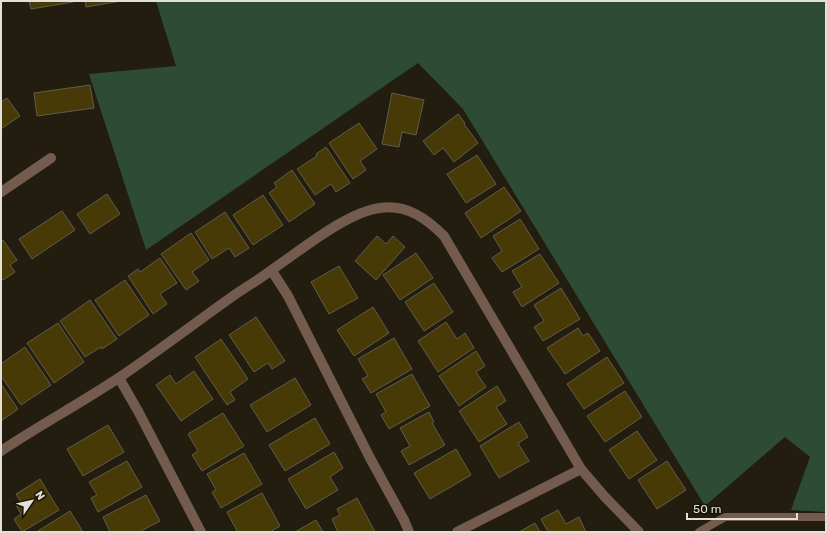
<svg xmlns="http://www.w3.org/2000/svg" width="827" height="533" font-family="Rubik,sans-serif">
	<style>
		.green { fill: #2e4c35 }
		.building { fill: #473a06; stroke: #615c4b }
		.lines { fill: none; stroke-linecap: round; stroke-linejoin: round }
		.service { stroke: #735b4d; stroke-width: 8 }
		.minor { stroke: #735b4d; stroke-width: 10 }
	</style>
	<rect width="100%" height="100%" fill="#221d0f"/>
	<path class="green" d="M156 1H826V512L791 510 810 457 785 437 705 506 463 109 418 63 146 250 89 74 176 66Z"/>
	<path class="building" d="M29 1H73V2L31 9Z
		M85 1H121L86 7Z
		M90 85 94 108 37 116 34 93Z
		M392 93 424 100 416 135 402 132 399 147 382 144Z
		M7 98 20 116 1 129V102Z
		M458 114 465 123 464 124 478 143 454 162 443 148 434 155 423 141Z
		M359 123 377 149 360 161 366 170 353 179 329 143Z
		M326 147 350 183 336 192 331 184 315 195 297 169 317 156 316 154Z
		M477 155 496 184 466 203 447 174Z
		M292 170 315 204 289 222 269 193 277 187 274 183Z
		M504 187 521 211 481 238 465 213Z
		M107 194 120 214 90 234 77 214Z
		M263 195 283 225 253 245 233 215Z
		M62 211 75 230 32 259 19 239Z
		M225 212 249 248 235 257 229 248 212 259 195 232Z
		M520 219 539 249 502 272 492 258 502 251 493 236Z
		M191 233 209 260 192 272 199 281 186 290 161 254Z
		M377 236 386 244 393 236 405 247 376 280 355 261Z
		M3 240 17 260 10 265 15 272 3 280 1 277V241Z
		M416 253 433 278 400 300 383 275Z
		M540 254 559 283 522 307 513 292 522 287 512 271Z
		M160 258 177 283 160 294 167 304 153 314 128 276 138 269 140 272Z
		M339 266 358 298 329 314 311 282Z
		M125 280 149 315 119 336 95 300Z
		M434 283 453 312 424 331 405 302Z
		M561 288 580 319 543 341 534 327 544 321 534 305Z
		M90 300 117 339 102 349 101 347 85 357 60 321Z
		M373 307 389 333 354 356 337 330Z
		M256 317 285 361 272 369 268 363 254 372 229 335Z
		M446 322 457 339 465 333 474 348 438 372 418 341Z
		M58 323 84 362 54 383 27 343Z
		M578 328 583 336 588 333 600 351 565 374 547 348Z
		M394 338 412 369 371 393 362 379 368 376 358 359Z
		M221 339 248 379 230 392 235 400 227 405 195 357Z
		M25 347 51 385 21 405 1 376V364Z
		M476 351 485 366 476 372 486 387 459 406 439 376Z
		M607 357 624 383 584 409 567 384Z
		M194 371 213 399 181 421 156 385 170 375 176 384Z
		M412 374 430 406 389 429 381 415 386 412 376 394Z
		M295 378 311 405 267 432 250 405Z
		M1 384 18 409 1 421Z
		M497 386 506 401 496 407 507 424 479 442 459 411Z
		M625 391 642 417 605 442 587 416Z
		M429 412 434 422 432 423 445 445 409 465 401 451 410 446 400 428Z
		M223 413 244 446 202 471 192 455 198 451 188 434Z
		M315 418 330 444 285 471 269 445Z
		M519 422 528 437 518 443 529 461 499 478 480 446Z
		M108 425 124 452 83 476 67 449Z
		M637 431 657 460 629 479 609 450Z
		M456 449 471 475 430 499 414 473Z
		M334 452 343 468 330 477 338 490 306 509 288 479Z
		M244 453 262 484 221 508 212 492 216 490 207 474Z
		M127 461 142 487 98 512 91 498 97 495 89 482Z
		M667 461 686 490 657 509 638 480Z
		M40 479 59 510 22 532 14 519 21 514 16 505 21 502 16 494Z
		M262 493 280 526 270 532H236L237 531 227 512Z
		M146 495 160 521 139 532H110L103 517Z
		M357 498 375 532H338L332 519 340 515 337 509Z
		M558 510 566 524 579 517 586 532H548L541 519Z
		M70 511 83 532H39L38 531Z
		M316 520 323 532H295Z
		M535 523 540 532H519Z"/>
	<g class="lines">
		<path class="service" d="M699 532 725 517H826"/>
		<path class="minor" d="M1 192 51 158
			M272 271 288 296 370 458 404 520 409 532
			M119 378 138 411 201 532
			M1 451C40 425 81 403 120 377 158 351 195 323 233 296 246 287 260 279 273 269 301 250 347 212 380 208 407 204 427 219 444 236L581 469 605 497 639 532
			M457 532 581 469"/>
	</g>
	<rect width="827" height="533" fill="none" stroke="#e3e0d7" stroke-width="4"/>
	<g transform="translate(32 501) rotate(56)" stroke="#181406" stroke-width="3" paint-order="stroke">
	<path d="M0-3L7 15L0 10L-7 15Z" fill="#e3e0d7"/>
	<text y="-6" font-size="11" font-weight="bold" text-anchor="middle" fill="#e3e0d7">N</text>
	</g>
	<path d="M687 513v6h110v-6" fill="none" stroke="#e3e0d7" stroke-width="2"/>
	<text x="693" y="513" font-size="12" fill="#e3e0d7" stroke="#181406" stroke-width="3" paint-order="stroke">50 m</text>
</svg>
